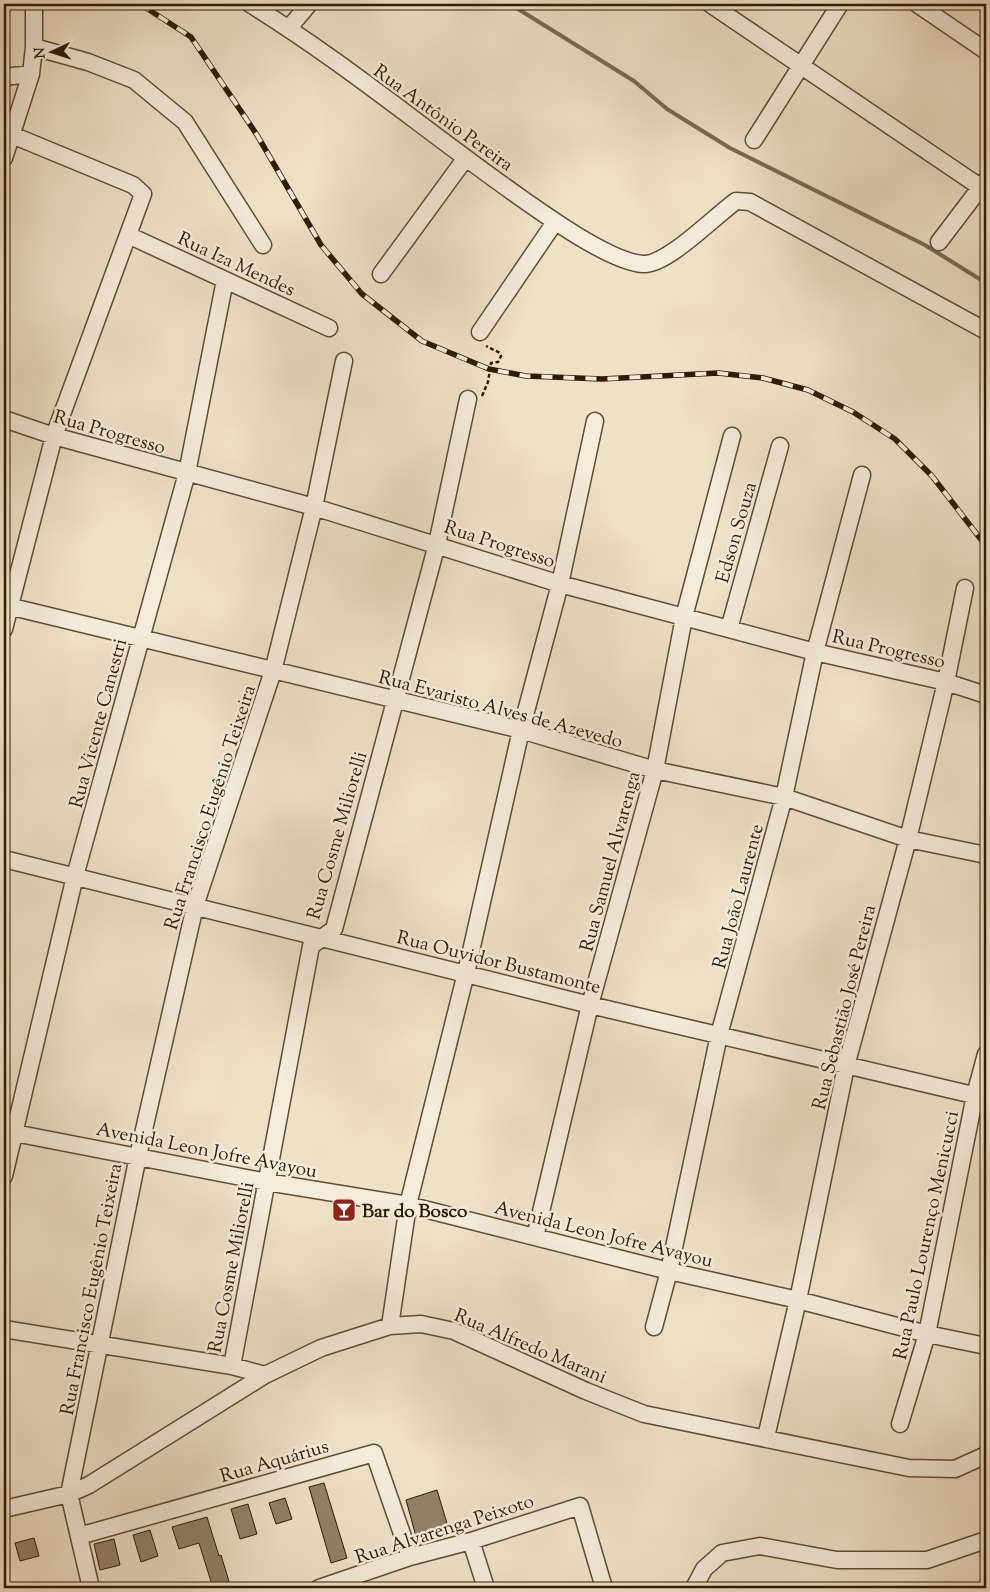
<svg xmlns="http://www.w3.org/2000/svg" width="990" height="1592" font-family="'Sorts Mill Goudy',serif">
	<style>
		.lines { fill: none; stroke-linecap: round; stroke-linejoin: round }
		.stream { stroke: #7a6a52; stroke-width: 4 }
		.building { fill: #92826a; stroke: #2e1c05 }
		.minor-casing { stroke: #5e4d36; stroke-width: 19 }
		.path { stroke: #2e1c05; stroke-width: 2.5; stroke-dasharray: 4 2.5; stroke-linecap: butt }
		.minor { stroke: #f5ecdb; stroke-width: 16 }
		.rail-casing { stroke: #2e1c05; stroke-width: 5.5 }
		.rail { stroke: #f5ecdb; stroke-width: 4; stroke-dasharray: 11; stroke-linecap: butt }
		.labels { text-anchor: middle; stroke-width: 5; stroke-linejoin: round; paint-order: stroke }
		.street-label { font-size: 19px; fill: #2e1c05; stroke: #f5ecdb }
		.poi-label { font-size: 19px; font-weight: bold; fill: #2e1c05; stroke: #f5ecdb; text-anchor: start }
	</style>
	<rect width="100%" height="100%" fill="#efe1c7"/>
	<filter id="stains"><feTurbulence type="fractalNoise" baseFrequency=".004" numOctaves="4"/><feColorMatrix values="0 0 0 0 .2 0 0 0 0 .09 0 0 0 0 .02 0 0 0 .5 -.17"/></filter>
	<radialGradient id="worn" r=".72"><stop offset=".6" stop-color="#630" stop-opacity="0"/><stop offset="1" stop-color="#630" stop-opacity=".3"/></radialGradient>
	<g class="lines">
		<path class="stream" d="M510 4 634 81 667 109 730 148 925 245 986 283"/>
	</g>
	<path class="building" d="M324 1483 347 1558 331 1563 309 1487Z
		M437 1490 449 1530 417 1540 406 1500Z
		M285 1498 292 1519 276 1524 269 1503Z
		M248 1504 257 1534 240 1539 231 1509Z
		M207 1517 219 1556 221 1555 231 1588H213L199 1543 179 1549 172 1527Z
		M150 1530 158 1556 141 1562 133 1535Z
		M34 1538 39 1556 20 1561 15 1543Z
		M114 1539 120 1565 100 1570 94 1544Z"/>
	<g class="lines">
		<g class="minor-casing">
			<path id="minor" d="M250 4C344 62 430 134 521 198 548 217 611 262 643 264 666 266 715 216 736 201L750 202 986 331
				M710 4 986 191
				M917 4 986 51
				M289 28 309 4
				M34 47 88 62 134 80 185 122 263 245
				M4 77 31 74
				M754 140 840 4
				M4 158 31 74 34 47V4
				M128 235 329 328
				M939 242 986 180
				M381 274 465 159
				M480 332 555 222
				M4 419 54 436 314 507 560 584 815 652 946 682 986 695
				M4 605 521 730 655 770 784 797 908 839 986 855
				M4 629 54 436 143 194 133 185 12 135
				M729 629 780 446
				M4 859 590 1005 986 1098
				M4 1131 267 1182 408 1205 669 1271 798 1300 927 1334 986 1346
				M4 1176 75 876 187 473 225 280
				M535 1237 590 1005 655 770 684 617 732 436
				M390 1326 408 1205 466 973 521 730 560 584 595 421
				M654 1327 669 1271 719 1035 784 797 815 652 862 475
				M4 1329 232 1366 265 1375
				M232 1366 311 946 334 929 437 544 468 399
				M900 1424 927 1334 975 1095 986 1054
				M766 1437 798 1300 846 1066 908 839 946 682 965 588
				M4 1509 69 1494 89 1485 265 1375 321 1348 390 1326 421 1324 454 1331 586 1391 644 1414 909 1468 955 1469 986 1455
				M79 1536 374 1453 410 1557
				M471 1541 486 1588
				M91 1588 69 1494 138 1156 195 906 273 671 314 507 344 361
				M319 1588 410 1557 471 1541 580 1506 604 1588
				M694 1588 704 1569 722 1553 760 1546 837 1560H927L986 1540"/>
		</g>
		<path class="path" d="M482 396 488 382 491 363 498 362 501 356 500 353 486 346"/>
		<use href="#minor" class="minor"/>
		<g class="rail-casing">
			<path id="rail" d="M140 4 191 37 257 135 321 245 362 294 422 341 489 369 526 376 602 379 718 373 763 378 808 390 853 412 895 439 932 476 986 546"/>
		</g>
		<use href="#rail" class="rail"/>
	</g>
	<defs>
		<g id="bar-square" transform="scale(1.25)"><rect x="-9" y="-9" width="18" height="18" rx="4" fill="#8f2418" stroke="#f5ecdb"/><path d="M-6-5H6L.8 .8V4.5H3.5V6h-7V4.5H-.8V.8Z" fill="#fff"/></g>
	</defs>
	<g fill-rule="evenodd">
		<use href="#bar-square" x="344" y="1210"/>
	</g>
	<g class="labels">
		<g class="street-label">
			<text transform="translate(444 117) rotate(36)" y="7">Rua Antônio Pereira</text>
			<text transform="translate(237 263) rotate(25)" y="7">Rua Iza Mendes</text>
			<text transform="translate(110 431) rotate(16)" y="7">Rua Progresso</text>
			<text transform="translate(735 532) rotate(-74)" y="7">Edson Souza</text>
			<text transform="translate(500 543) rotate(18)" y="7">Rua Progresso</text>
			<text transform="translate(889 648) rotate(13)" y="7">Rua Progresso</text>
			<text transform="translate(501 708) rotate(15)" y="7">Rua Evaristo Alves de Azevedo</text>
			<text transform="translate(97 723) rotate(-75)" y="7">Rua Vicente Canestri</text>
			<text transform="translate(209 807) rotate(-72)" y="7">Rua Francisco Eugênio Teixeira</text>
			<text transform="translate(336 835) rotate(-74)" y="7">Rua Cosme Miliorelli</text>
			<text transform="translate(609 861) rotate(-75)" y="7">Rua Samuel Alvarenga</text>
			<text transform="translate(737 896) rotate(-75)" y="7">Rua João Laurente</text>
			<text transform="translate(499 961) rotate(14)" y="7">Rua Ouvidor Bustamonte</text>
			<text transform="translate(843 1007) rotate(-76)" y="7">Rua Sebastião José Pereira</text>
			<text transform="translate(207 1149) rotate(11)" y="7">Avenida Leon Jofre Avayou</text>
			<text transform="translate(604 1233) rotate(14)" y="7">Avenida Leon Jofre Avayou</text>
			<text transform="translate(925 1235) rotate(-78)" y="7">Rua Paulo Lourenço Menicucci</text>
			<text transform="translate(230 1267) rotate(-79)" y="7">Rua Cosme Miliorelli</text>
			<text transform="translate(90 1289) rotate(-79)" y="7">Rua Francisco Eugênio Teixeira</text>
			<text transform="translate(531 1345) rotate(23)" y="7">Rua Alfredo Marani</text>
			<text transform="translate(274 1460) rotate(-16)" y="7">Rua Aquárius</text>
			<text transform="translate(444 1528) rotate(-18)" y="7">Rua Alvarenga Peixoto</text>
		</g>
		<g class="poi-label">
			<text x="362" y="1217">Bar do Bosco</text>
		</g>
	</g>
	<rect width="990" height="1592" fill="none" stroke="#efe1c7" stroke-width="20"/>
	<rect x="5" y="5" width="980" height="1582" fill="none" stroke="#2e1c05" stroke-width="2.5"/>
	<rect x="10" y="10" width="970" height="1572" fill="none" stroke="#2e1c05"/>
	<g transform="translate(52 52) rotate(266)" stroke="#f5ecdb" stroke-width="4" paint-order="stroke">
	<path d="M0-4L9 19L0 12L-9 19Z" fill="#2e1c05"/>
	<text y="-8" font-size="14" font-weight="bold" text-anchor="middle" fill="#2e1c05">N</text>
	</g>
	<rect width="100%" height="100%" filter="url(#stains)"/>
	<rect width="100%" height="100%" fill="url(#worn)"/>
</svg>
